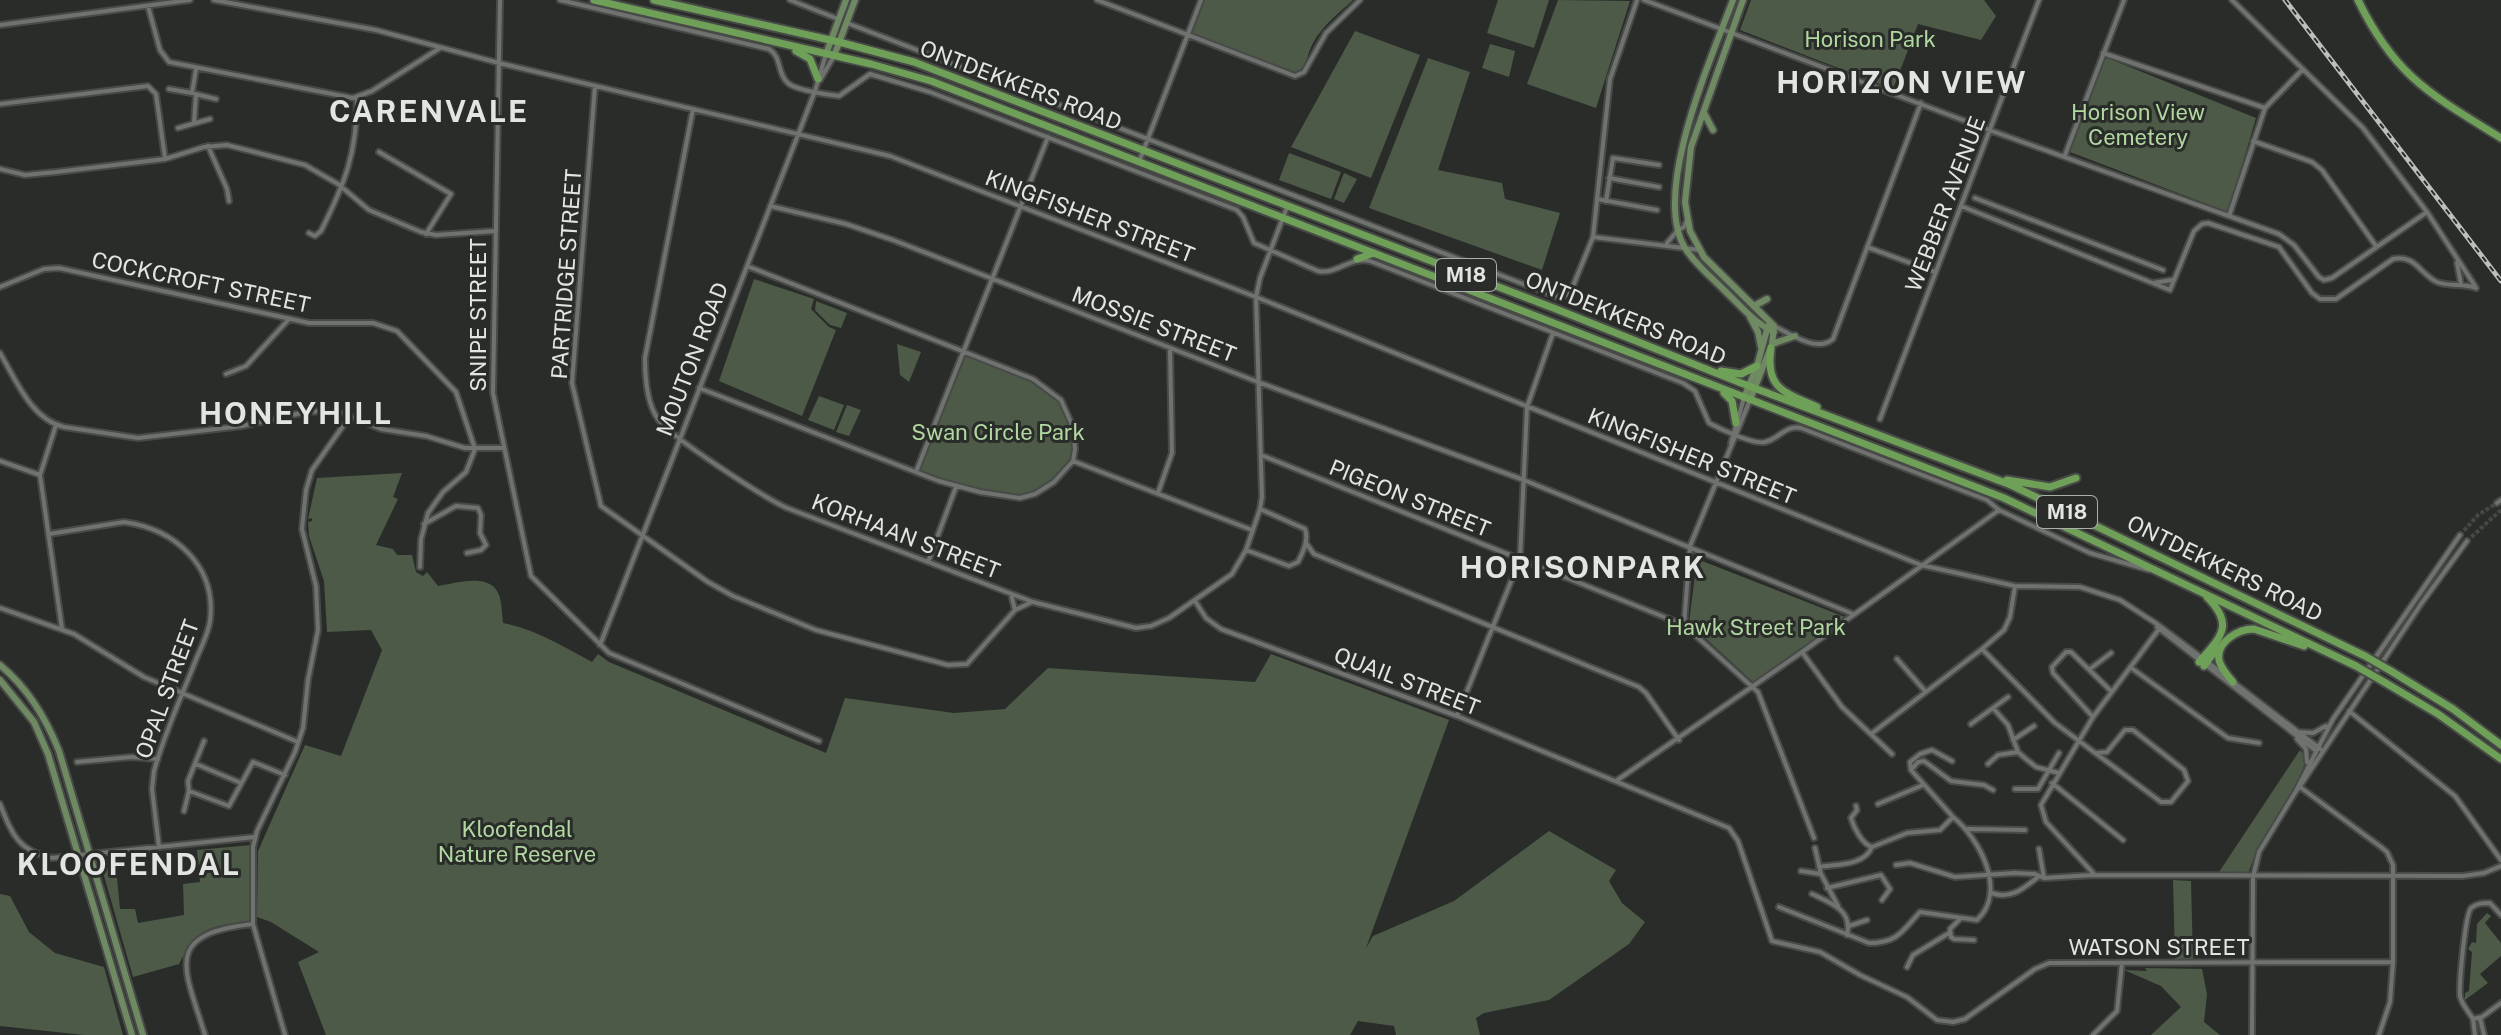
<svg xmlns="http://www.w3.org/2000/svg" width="2501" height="1035" font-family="'Public Sans',sans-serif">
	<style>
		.green { fill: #4c5a47 }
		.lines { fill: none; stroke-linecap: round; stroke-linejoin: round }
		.stream { stroke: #4d5b48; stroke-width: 2 }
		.street-tunnel { stroke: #464845; stroke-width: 4; stroke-dasharray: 4 2; stroke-linecap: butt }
		.street-casing { stroke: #484a48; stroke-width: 8 }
		.secondary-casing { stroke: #484a48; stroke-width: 10 }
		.primary-casing { stroke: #484a48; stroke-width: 11 }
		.street { stroke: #70726f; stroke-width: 4 }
		.secondary { stroke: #6f8963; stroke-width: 6 }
		.primary { stroke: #6fa057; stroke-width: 7 }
		.rail-casing { stroke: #bdbfbd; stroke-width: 5 }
		.rail { stroke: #2a2c29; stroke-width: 2; stroke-dasharray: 6; stroke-linecap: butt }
		.primary-bridge-casing { stroke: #484a48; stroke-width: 11; stroke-linecap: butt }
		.primary-bridge { stroke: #6fa057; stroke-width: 7 }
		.labels { text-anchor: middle; stroke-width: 6; stroke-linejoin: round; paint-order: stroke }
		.shield { fill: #2a2c29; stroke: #acaeab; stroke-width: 2 }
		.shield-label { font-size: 20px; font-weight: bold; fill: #e3e5e3 }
		.park-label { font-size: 22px; fill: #b1d8a1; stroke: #2a2c29 }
		.street-label { font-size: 22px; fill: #e3e5e3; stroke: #2a2c29 }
		.district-label { font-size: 30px; font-weight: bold; letter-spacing: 2px; fill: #e3e5e3; stroke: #2a2c29 }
	</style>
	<rect width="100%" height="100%" fill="#2a2c29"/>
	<path class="green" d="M1201 0H1353C1339 13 1322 26 1313 43 1306 56 1308 67 1293 75L1188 33Z
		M1498 0H1549L1534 48 1487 33Z
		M1558 0 1630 1 1596 108 1527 84Z
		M1751 0H1984L1996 16 1981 40 1918 24 1893 89 1740 30Z
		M1355 31 1420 55 1371 178 1291 147Z
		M1490 44 1515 51 1509 77 1482 68Z
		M2105 57 2256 118 2228 212 2070 152Z
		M1428 58 1470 72 1438 170 1502 183 1505 199 1560 213 1542 270 1369 208Z
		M1289 153 1341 172 1331 199 1279 180Z
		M1344 173 1357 179 1344 203 1334 199Z
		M754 279 814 299 811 309 829 327 836 330 802 416 719 381Z
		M816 301 847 313 841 328 830 325 815 310Z
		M897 344 921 352 909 382 900 375Z
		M964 350 1033 379 1064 404 1075 439 1073 461 1054 482 1027 497 980 492 916 472Z
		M819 396 844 405 834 430 808 420Z
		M847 405 861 410 849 436 836 432Z
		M402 473 393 497 398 499 376 545 393 549 397 555H412L416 572 423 576 427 572 438 586C458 583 493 571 500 598 502 606 502 615 503 623 535 629 564 647 592 662L598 654 609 662 826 753 845 698 954 713 1005 709 1048 668 1255 682 1271 654 1449 720 1366 948 1373 936 1454 901 1549 831 1616 870 1609 881 1622 903 1645 922 1629 944 1549 1000 1484 1013 1476 1018 1480 1035H1396L1394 1026 1358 1021 1350 1035H326L298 962 319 952 271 922 257 917 258 851 305 745 341 756 382 650 371 630 327 632 324 581 309 536 308 522 312 521V518L308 519 317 478Z
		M1697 559 1845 617 1753 682 1689 623Z
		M2300 750 2306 758C2296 800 2261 832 2248 874L2219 872Z
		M251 845 249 922C208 925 198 929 179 964L133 977 100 862 115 857 120 909H135L138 923 184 915 183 884 200 882 197 850Z
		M2173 880 2191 881 2193 960H2175Z
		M0 894 10 896 29 932 55 953 104 967 123 1035H84L0 1026Z
		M2487 913 2491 916 2485 923 2501 943V956L2480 974 2488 983 2465 1000V993L2469 991 2472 952 2468 949 2472 942 2476 943 2477 924Z
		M2145 968 2202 969 2207 994 2204 1022 2220 1035H2151L2181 1007 2161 986 2124 970 2147 971Z"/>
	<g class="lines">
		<path class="stream" d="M308 771 307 818 322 839 334 885 390 951 475 1027 516 1029 529 1035
			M1339 833 1345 872 1347 944"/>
		<path class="street-tunnel" d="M2460 535 2478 515 2497 503
			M2467 541 2501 510"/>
		<g class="street-casing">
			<path id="street" d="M214 0 376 30 499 63 890 156 1256 297 1921 565 2015 586 2080 587 2120 600 2157 624 2226 676
				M500 0 493 393 531 576 609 653 819 741
				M560 0 769 49C782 57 777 74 788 83 795 90 829 95 839 96L870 74 930 92 1237 210 1243 217 1254 243 1318 271C1337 275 1350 256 1370 261L1683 383 1695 391 1709 423C1720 429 1754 445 1765 442 1779 439 1785 425 1801 428L1987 500 1999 510 2090 553 2149 570
				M790 0 838 19
				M1097 0 1295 76 1304 72 1326 33 1360 0
				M1644 0 1992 131 2279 234 2294 245 2319 277 2324 280 2332 278 2427 212
				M2232 0 2363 128 2427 212 2475 286
				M148 6 160 50 169 62 353 98 372 91 440 48
				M847 23 1557 297 1567 295 1571 291 1593 237 1610 79 1637 0
				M0 25 190 0
				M2103 53 2265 108
				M820 80 834 56
				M595 86 572 383 601 506 708 582 733 596 816 630 948 665 967 664 1015 610 1032 602
				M169 89 192 93 196 69
				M195 94 216 99
				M0 104 148 86 156 94 165 158
				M693 109 645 358C645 376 647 404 658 419 670 437 765 498 787 508L1033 602 1136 628 1151 626 1169 618 1232 574 1246 550 1260 509 1262 497 1256 297 1260 278 1287 207
				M194 123 196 94
				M178 128 210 119
				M2253 141 2312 162 2322 170 2376 246
				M208 146 227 189 229 201
				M379 152 451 194 426 234
				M2065 155 2124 0
				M1139 162 1201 0
				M0 169 25 175 56 172 165 159 204 147 227 145 305 165 338 184 369 210 421 232 436 235 495 231
				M1609 178 1659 187
				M1975 198 2163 270
				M1597 199 1657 210
				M1606 201 1613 158 1659 165
				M770 206 846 224 893 240 1258 382 1524 480 1853 614
				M1961 206 2170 290 2194 231 2202 224 2208 223 2279 247 2312 293 2320 299H2336L2393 259C2415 254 2420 274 2437 282 2450 287 2463 283 2476 288
				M2229 216 2265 108 2303 69
				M309 233 315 236 321 231C345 183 357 153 357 98
				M1593 237 1700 250
				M1667 243 1678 230 1684 227 1687 220
				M1867 247 1935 272
				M2457 263 2461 284
				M2153 283 2172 280
				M0 287 44 269 59 268 309 323H373L397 331 456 392 475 449 466 472 443 492 428 513 421 539 420 567
				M1774 326C1790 334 1817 353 1833 339L1921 103
				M0 353C16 380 31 419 64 427L138 438 242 426 306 412 322 411 343 413 381 429 426 436 465 448H503
				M226 374 246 366 289 319
				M699 388 939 481 980 492 1020 498 1035 494 1054 482 1073 461 1075 449 1073 427 1061 400 1033 379 747 266
				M1880 419 2039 0
				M56 425 40 475 62 629
				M1731 443 1744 398
				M1261 455 1684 625 1758 692 1814 838
				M0 461 40 475
				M1073 461 1252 530
				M916 472 1048 137
				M1158 493 1172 453 1170 348
				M2497 503 2501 500
				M424 524 456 506 478 508 481 515 480 533 486 545 481 550 467 553
				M49 534 124 522C175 529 217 566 210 621 208 635 200 649 195 662 181 698 164 734 154 771L152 789 159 847
				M1306 543 1314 554 1639 687 1646 693 1679 740
				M1246 550 1289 566 1298 562C1303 552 1309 540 1305 529L1260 509
				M928 562 956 487
				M1011 594 1015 610
				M1195 601 1206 618 1221 629 1457 716 1729 828 1738 841 1772 941 1820 952 1860 975 1907 997 1937 1020 1953 1022 1965 1019 2035 969 2049 963 2393 962
				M0 608 74 634 144 677 298 742
				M1684 625 1690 546 1750 400
				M2157 627 2315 750
				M600 645 815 91 826 54
				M1982 649 2055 723 2161 802H2171L2188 781 2184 770 2133 730H2125L2107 752 2097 753
				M1802 652 1842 707 1892 754
				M1897 659 1925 691
				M2130 667 2228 738 2259 743
				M2090 669 2111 653
				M2233 682 2323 751
				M1993 708 2008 725 2018 752 2026 759 2036 767 2059 773
				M2349 711 2455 796 2501 860
				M1457 716 1520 559 1527 407 1553 333
				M2093 717 2053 673 2052 667 2066 652H2071L2111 691
				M1971 724 2008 697
				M2298 732 2313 733 2326 726
				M1871 734 1982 649 2004 630 2010 617 2015 586
				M2297 739 2306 749 2307 762
				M2013 740 2034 726
				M77 762 131 757 158 759
				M196 764 241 783
				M1988 764 1998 755 2018 752
				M1911 770 1918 762 1924 761 1951 781 1984 785 1993 790
				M1616 781 1802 652 1999 510
				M2052 783 2123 840
				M2300 787 2381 847 2387 852 2393 865V962L2390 1002 2379 1035
				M2015 789H2038L2059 753
				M2298 789 2421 604 2467 541
				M189 791 229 806 253 762 285 775
				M0 804C12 834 18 851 52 858L255 837
				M1878 804 1923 785
				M1856 806 1857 810 1851 818C1854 828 1862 844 1872 847
				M184 811 189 791 188 781 204 741
				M1968 829 2025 830
				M1815 848 1821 874 1838 906
				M2039 849 2044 878
				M1896 865 1910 863 1955 877 2015 873 2035 874 2044 878 2094 875 2463 876 2484 873 2501 866
				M1819 867C1837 864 1864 866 1872 847L1907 833 1940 830 1953 817 1911 770 1910 762 1920 754 1932 750 1952 761
				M1801 871 1821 874
				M2094 874 2046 822 2041 805 2093 717 2159 629
				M1827 888 1881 875 1890 889 1882 900
				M1992 893C2011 900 2024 888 2038 877
				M1812 894C1831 903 1853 910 1847 935
				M1779 907 1869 943C1898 943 1903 930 1920 912L1977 920C2008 891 1979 838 1953 817
				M2501 915 2490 903C2483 903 2477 903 2471 908 2465 915 2459 984 2460 996 2462 1005 2469 1012 2473 1019L2482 1017 2501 1003
				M1960 919 1950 929 1951 937 1954 939 1974 940
				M1849 926 1867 920
				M1907 967 1913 955 1949 933
				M2480 1018 2484 1035
				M2473 1019 2475 1035
				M205 1035C184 967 162 934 253 924
				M285 1035 253 924V847L257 831 295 752 303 728 308 680 318 630 316 586 302 529 306 490 312 470 350 416
				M2093 1035 2117 1011 2122 963
				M2252 1035 2253 877 2259 852 2296 791 2333 719 2460 535"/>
		</g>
		<g class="secondary-casing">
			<path id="secondary" d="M1733 0C1712 57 1651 192 1685 248 1695 264 1710 276 1723 289 1738 303 1755 324 1774 332
				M1743 0 1691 147 1685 202 1690 231 1704 257 1774 326 1772 344 1750 400
				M826 54 846 0
				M834 56 855 0
				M1704 113 1713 130
				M1754 306 1767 299
				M1750 317 1758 332 1761 347
				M1772 344 1795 336
				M1744 398 1757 366 1768 326
				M0 665C28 688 46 718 59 751L143 1035
				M0 680 34 722 48 754 132 1035"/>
		</g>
		<g class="primary-casing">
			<path id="primary" d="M594 0 871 64 931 81 2004 498 2356 666
				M654 0 839 42 914 62 1556 309 1741 383 2011 485 2365 656
				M2358 0C2395 77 2432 95 2501 138
				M796 51 810 59 818 79
				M1357 259 1374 253
				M1771 348C1765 389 1784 392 1817 407
				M1721 371 1741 374 1757 366
				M1724 393 1732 401 1736 423
				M2007 480 2050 487 2076 478
				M2199 662C2221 637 2235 625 2207 597
				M2204 666 2218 647
				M2391 671 2453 709 2501 745
				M2233 682C2228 676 2221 669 2219 660 2216 642 2238 629 2254 629L2304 646
				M2384 682 2438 714 2501 759"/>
		</g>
		<use href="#street" class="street"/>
		<use href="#secondary" class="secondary"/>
		<use href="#primary" class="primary"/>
		<g class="rail-casing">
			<path id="rail" d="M2285 0 2501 281"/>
		</g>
		<use href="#rail" class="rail"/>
		<g class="primary-bridge-casing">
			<path id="primary-bridge" d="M2365 656 2391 671
				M2356 666 2384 682"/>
		</g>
		<use href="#primary-bridge" class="primary-bridge"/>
	</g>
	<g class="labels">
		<g class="shield">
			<rect x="1436" y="259" width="60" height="32" rx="6"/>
			<rect x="2037" y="496" width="60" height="32" rx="6"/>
		</g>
		<g class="shield-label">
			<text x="1466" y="282">M18</text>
			<text x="2067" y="519">M18</text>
		</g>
		<g class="park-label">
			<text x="1870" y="47">Horison Park</text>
			<text x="2138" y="120">Horison View<tspan x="2138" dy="25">Cemetery</tspan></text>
			<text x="998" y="440">Swan Circle Park</text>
			<text x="1756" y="635">Hawk Street Park</text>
			<text x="517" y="837">Kloofendal<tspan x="517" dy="25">Nature Reserve</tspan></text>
		</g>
		<g class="street-label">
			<text transform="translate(1021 85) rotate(21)" y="8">ONTDEKKERS ROAD</text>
			<text transform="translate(1945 204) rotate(-69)" y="8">WEBBER AVENUE</text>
			<text transform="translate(1090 216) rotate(21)" y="8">KINGFISHER STREET</text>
			<text transform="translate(566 274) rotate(-86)" y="8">PARTRIDGE STREET</text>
			<text transform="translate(201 282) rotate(12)" y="8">COCKCROFT STREET</text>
			<text transform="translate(478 315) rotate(-90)" y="8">SNIPE STREET</text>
			<text transform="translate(1626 318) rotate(22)" y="8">ONTDEKKERS ROAD</text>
			<text transform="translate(1154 324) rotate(21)" y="8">MOSSIE STREET</text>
			<text transform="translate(692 359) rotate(-69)" y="8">MOUTON ROAD</text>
			<text transform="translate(1692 456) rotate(22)" y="8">KINGFISHER STREET</text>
			<text transform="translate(1410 498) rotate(22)" y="8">PIGEON STREET</text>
			<text transform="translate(906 536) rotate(21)" y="8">KORHAAN STREET</text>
			<text transform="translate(2225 568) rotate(26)" y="8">ONTDEKKERS ROAD</text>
			<text transform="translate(1407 681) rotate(21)" y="8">QUAIL STREET</text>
			<text transform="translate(167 689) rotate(-70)" y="8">OPAL STREET</text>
			<text x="2159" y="955">WATSON STREET</text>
		</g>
		<g class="district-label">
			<text x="1902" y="93">HORIZON VIEW</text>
			<text x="429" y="122">CARENVALE</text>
			<text x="296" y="424">HONEYHILL</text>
			<text x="1583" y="578">HORISONPARK</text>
			<text x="129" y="875">KLOOFENDAL</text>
		</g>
	</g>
</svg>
